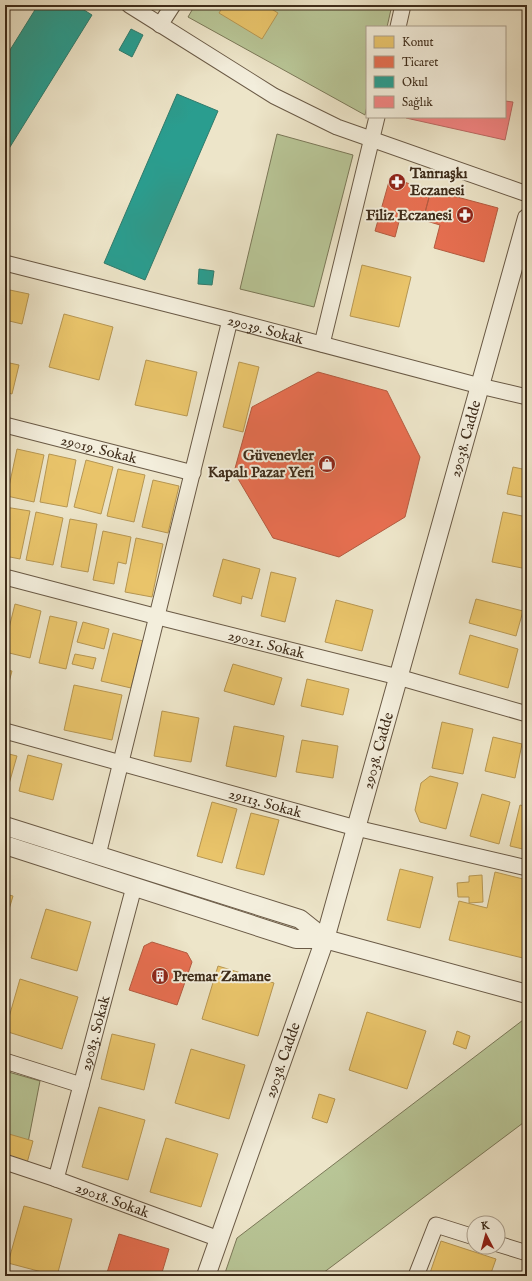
<svg xmlns="http://www.w3.org/2000/svg" width="532" height="1281" font-family="'IM FELL English',serif">
	<style>
		.green { fill: #b8c596; stroke: #7b7858 }
		.homes { fill: #e9c46a; stroke: #b69652 }
		.shops { fill: #e76f51; stroke: #b45b40 }
		.schools { fill: #2a9d8f; stroke: #307b6c }
		.health { fill: #f28482; stroke: #bc6a63 }
		.lines { fill: none; stroke-linecap: round; stroke-linejoin: round }
		.minor-casing { stroke: #6a5a46; stroke-width: 17 }
		.tertiary-casing { stroke: #6a5a46; stroke-width: 20 }
		.minor { stroke: #f3eedc; stroke-width: 15 }
		.tertiary { stroke: #f3eedc; stroke-width: 18 }
		.labels { text-anchor: middle; stroke-width: 4; stroke-linejoin: round; paint-order: stroke }
		.poi-label { font-size: 15px; font-weight: bold; fill: #3e2c1a; stroke: #f3eedc; text-anchor: start }
		.street-label { font-size: 15px; fill: #3e2c1a; stroke: #f3eedc }
	</style>
	<rect width="100%" height="100%" fill="#ede5c9"/>
	<filter id="stains"><feTurbulence type="fractalNoise" baseFrequency=".005" numOctaves="4"/><feColorMatrix values="0 0 0 0 .2 0 0 0 0 .09 0 0 0 0 .02 0 0 0 .5 -.17"/></filter>
	<radialGradient id="worn" r=".72"><stop offset=".6" stop-color="#630" stop-opacity="0"/><stop offset="1" stop-color="#630" stop-opacity=".3"/></radialGradient>
	<path class="green" d="M195 5H392L387 27H367V106L365 115 188 17Z
		M277 134 353 155 314 307 240 289Z
		M527 1017V1120L319 1276H224L237 1238Z
		M5 1071 40 1081 25 1158 5 1151Z"/>
	<path class="homes" d="M224 5H265L278 13 262 39 219 13Z
		M362 265 411 277 399 327 350 316Z
		M5 289 29 294 22 324 5 320Z
		M64 314 113 327 99 380 49 367Z
		M146 360 197 372 187 416 135 405Z
		M5 362 19 365 12 394 5 392Z
		M239 362 259 367 243 432 223 427Z
		M17 449 44 455 34 502 7 496Z
		M49 454 76 460 67 507 40 502Z
		M86 460 113 467 101 514 74 507Z
		M513 467 527 470V498L507 494Z
		M118 469 145 475 134 522 107 516Z
		M153 480 179 486 168 533 142 527Z
		M5 507 30 511 20 559 5 556Z
		M36 512 63 518 53 565 26 560Z
		M503 512 527 517V569L492 562Z
		M70 519 97 524 88 572 61 567Z
		M103 531 131 537 126 564 118 562 114 584 93 580Z
		M136 538 163 544 152 597 125 592Z
		M223 559 260 569 252 599 242 596 241 604 213 596Z
		M271 572 296 578 285 622 261 616Z
		M476 599 523 611 516 636 469 623Z
		M336 600 373 610 362 651 325 642Z
		M15 604 41 611 30 658 5 652V644Z
		M50 616 77 622 66 669 39 663Z
		M83 622 109 629 104 649 77 642Z
		M113 633 143 641 131 688 101 681Z
		M470 635 518 649 508 688 459 674Z
		M75 654 96 658 93 669 72 664Z
		M233 664 282 678 274 705 224 691Z
		M5 670 12 671 5 697Z
		M307 679 349 689 343 715 301 706Z
		M74 685 122 695 112 740 64 730Z
		M162 711 199 718 191 762 154 756Z
		M442 722 473 729 463 774 432 768Z
		M234 726 284 736 276 777 226 766Z
		M493 737 522 744 515 778 485 771Z
		M302 740 338 746 333 778 296 772Z
		M5 753 17 756 7 791H5Z
		M28 755 62 764 53 800 19 791Z
		M430 776 458 783 446 829 420 822 415 810 421 783Z
		M482 794 510 802 499 844 470 836Z
		M212 802 237 809 222 863 197 856Z
		M520 805 527 807V850L510 846Z
		M251 813 279 820 264 875 236 868Z
		M400 869 433 877 420 928 387 920Z
		M495 872 527 880V959L449 940 459 901 487 908Z
		M482 875 483 902 469 903V897H458L457 883 469 882V876Z
		M5 894 13 896 5 923Z
		M46 909 91 922 77 971 31 958Z
		M218 966 274 983 258 1036 202 1019Z
		M20 979 78 997 62 1049 5 1031Z
		M367 1012 426 1031 407 1089 349 1070Z
		M457 1031 470 1036 466 1049 453 1044Z
		M112 1034 155 1044 144 1090 101 1079Z
		M191 1049 245 1065 229 1119 175 1103Z
		M319 1094 335 1099 327 1123 312 1118Z
		M99 1107 145 1120 128 1180 82 1167Z
		M9 1134 33 1141 27 1163 5 1157V1148Z
		M166 1138 218 1154 201 1207 150 1192Z
		M24 1206 72 1219 57 1276 8 1263Z
		M441 1241 496 1259 490 1276H429Z
		M526 1262 527 1263V1276H522Z"/>
	<path class="shops" d="M390 178 431 190 423 220 401 214 395 237 375 231Z
		M431 190 498 208 484 262 434 248 440 225 423 220Z
		M318 372 387 391 420 457 405 517 339 557 273 538 234 472 252 407Z
		M152 942 187 953 192 962 177 1005 129 990 144 946Z
		M119 1234 169 1249 161 1276H106Z"/>
	<path class="schools" d="M38 5H76L92 15 5 155V58Z
		M131 29 143 35 132 57 119 50Z
		M177 94 218 111 145 280 104 263Z
		M199 269 214 271 212 285 198 284Z"/>
	<path class="health" d="M505 101 513 102 505 140 406 118V117H505Z"/>
	<g class="lines">
		<g class="minor-casing">
			<g id="minor">
				<path d="M129 5 274 96 337 127 527 194"/>
				<path d="M160 25 173 5"/>
				<path d="M398 27 403 5"/>
				<path id="s1" d="M5 263 230 320 480 386 527 397"/>
				<path d="M322 344 377 117"/>
				<path id="s2" d="M5 425 193 473"/>
				<path id="s3" d="M5 577 158 617 398 677 527 714"/>
				<path id="s4" d="M5 731 356 828 527 868"/>
				<path d="M98 855 230 320"/>
				<path d="M5 1061 81 1085"/>
				<path id="s5" d="M5 1162 56 1179 219 1239"/>
				<path id="s6" d="M56 1179 134 887"/>
				<path d="M498 1244 527 1253"/>
				<path d="M416 1276 436 1225 474 1237"/>
			</g>
		</g>
		<g class="tertiary-casing">
			<g id="tertiary">
				<path d="M5 826 300 919 325 939"/>
				<path d="M5 845 296 939H325L527 994"/>
				<path id="s7" d="M206 1276 325 939 527 218"/>
			</g>
		</g>
		<use href="#minor" class="minor"/>
		<use href="#tertiary" class="tertiary"/>
	</g>
	<defs>
		<g id="pharmacy-disc" transform="scale(0.9)"><circle r="9.5" fill="#8f2418" stroke="#f3eedc"/><path d="M-2-6h4v4h4v4h-4v4h-4v-4h-4v-4h4Z" fill="#fff"/></g>
		<g id="shop-disc" transform="scale(0.9)"><circle r="9.5" fill="#8f2418" stroke="#f3eedc"/><path d="M-5-2.5h2.3a2.7 3.5 0 0 1 5.4 0H5L5.5 6h-11ZM-1.5-2.5h3a1.5 2.3 0 0 0-3 0Z" fill="#fff"/></g>
		<g id="building-disc" transform="scale(0.9)"><circle r="9.5" fill="#8f2418" stroke="#f3eedc"/><path d="M-4-6H4V6H1V3H-1V6H-4ZM-2.5-4.3h1.7v1.8h-1.7ZM.8-4.3h1.7v1.8H.8ZM-2.5-1h1.7V.8h-1.7ZM.8-1h1.7V.8H.8Z" fill="#fff"/></g>
	</defs>
	<g fill-rule="evenodd">
		<use href="#pharmacy-disc" x="397" y="182"/>
		<use href="#pharmacy-disc" x="465" y="215"/>
		<use href="#shop-disc" x="327" y="464"/>
		<use href="#building-disc" x="160" y="976"/>
	</g>
	<g class="labels">
		<g class="poi-label">
			<text x="410" y="178">Tanrıaşkı<tspan x="410" dy="17">Eczanesi</tspan></text>
			<text x="452" y="220" text-anchor="end">Filiz Eczanesi</text>
			<text x="314" y="460" text-anchor="end">Güvenevler<tspan x="314" dy="17">Kapalı Pazar Yeri</tspan></text>
			<text x="173" y="981">Premar Zamane</text>
		</g>
		<g class="street-label">
			<text dy="5" stroke="none"><textPath href="#s1" startOffset="269">29039. Sokak</textPath></text>
			<text dy="5" stroke="none"><textPath href="#s7" startOffset="877">29038. Cadde</textPath></text>
			<text dy="5" stroke="none"><textPath href="#s2" startOffset="97">29019. Sokak</textPath></text>
			<text dy="5" stroke="none"><textPath href="#s3" startOffset="270">29021. Sokak</textPath></text>
			<text dy="5" stroke="none"><textPath href="#s7" startOffset="553">29038. Cadde</textPath></text>
			<text dy="5" stroke="none"><textPath href="#s4" startOffset="270">29113. Sokak</textPath></text>
			<text dy="5" stroke="none"><textPath href="#s6" startOffset="151">29083. Sokak</textPath></text>
			<text dy="5" stroke="none"><textPath href="#s7" startOffset="229">29038. Cadde</textPath></text>
			<text dy="5" stroke="none"><textPath href="#s5" startOffset="114">29018. Sokak</textPath></text>
		</g>
	</g>
	<rect width="532" height="1281" fill="none" stroke="#ede5c9" stroke-width="20"/>
	<rect x="6" y="6" width="520" height="1269" fill="none" stroke="#3e2c1a" stroke-width="2"/>
	<rect x="10" y="10" width="512" height="1261" fill="none" stroke="#3e2c1a"/>
	<rect x="366" y="26" width="140" height="92" fill="#f3eedc" stroke="#aba08e"/>
	<rect x="374" y="36" width="20" height="12" fill="#e9c46a" stroke="#aba08e"/>
	<text x="402" y="46" font-size="12" fill="#3e2c1a">Konut</text>
	<rect x="374" y="56" width="20" height="12" fill="#e76f51" stroke="#aba08e"/>
	<text x="402" y="66" font-size="12" fill="#3e2c1a">Ticaret</text>
	<rect x="374" y="76" width="20" height="12" fill="#2a9d8f" stroke="#aba08e"/>
	<text x="402" y="86" font-size="12" fill="#3e2c1a">Okul</text>
	<rect x="374" y="96" width="20" height="12" fill="#f28482" stroke="#aba08e"/>
	<text x="402" y="106" font-size="12" fill="#3e2c1a">Sağlık</text>
	<g transform="translate(486 1235) rotate(354)"><circle r="19" fill="#f3eedc" stroke="#aba08e"/>
	<path d="M0-3L7 15L0 10L-7 15Z" fill="#8f2418"/>
	<text y="-6" font-size="11" font-weight="bold" text-anchor="middle" fill="#3e2c1a">K</text>
	</g>
	<rect width="100%" height="100%" filter="url(#stains)"/>
	<rect width="100%" height="100%" fill="url(#worn)"/>
</svg>
